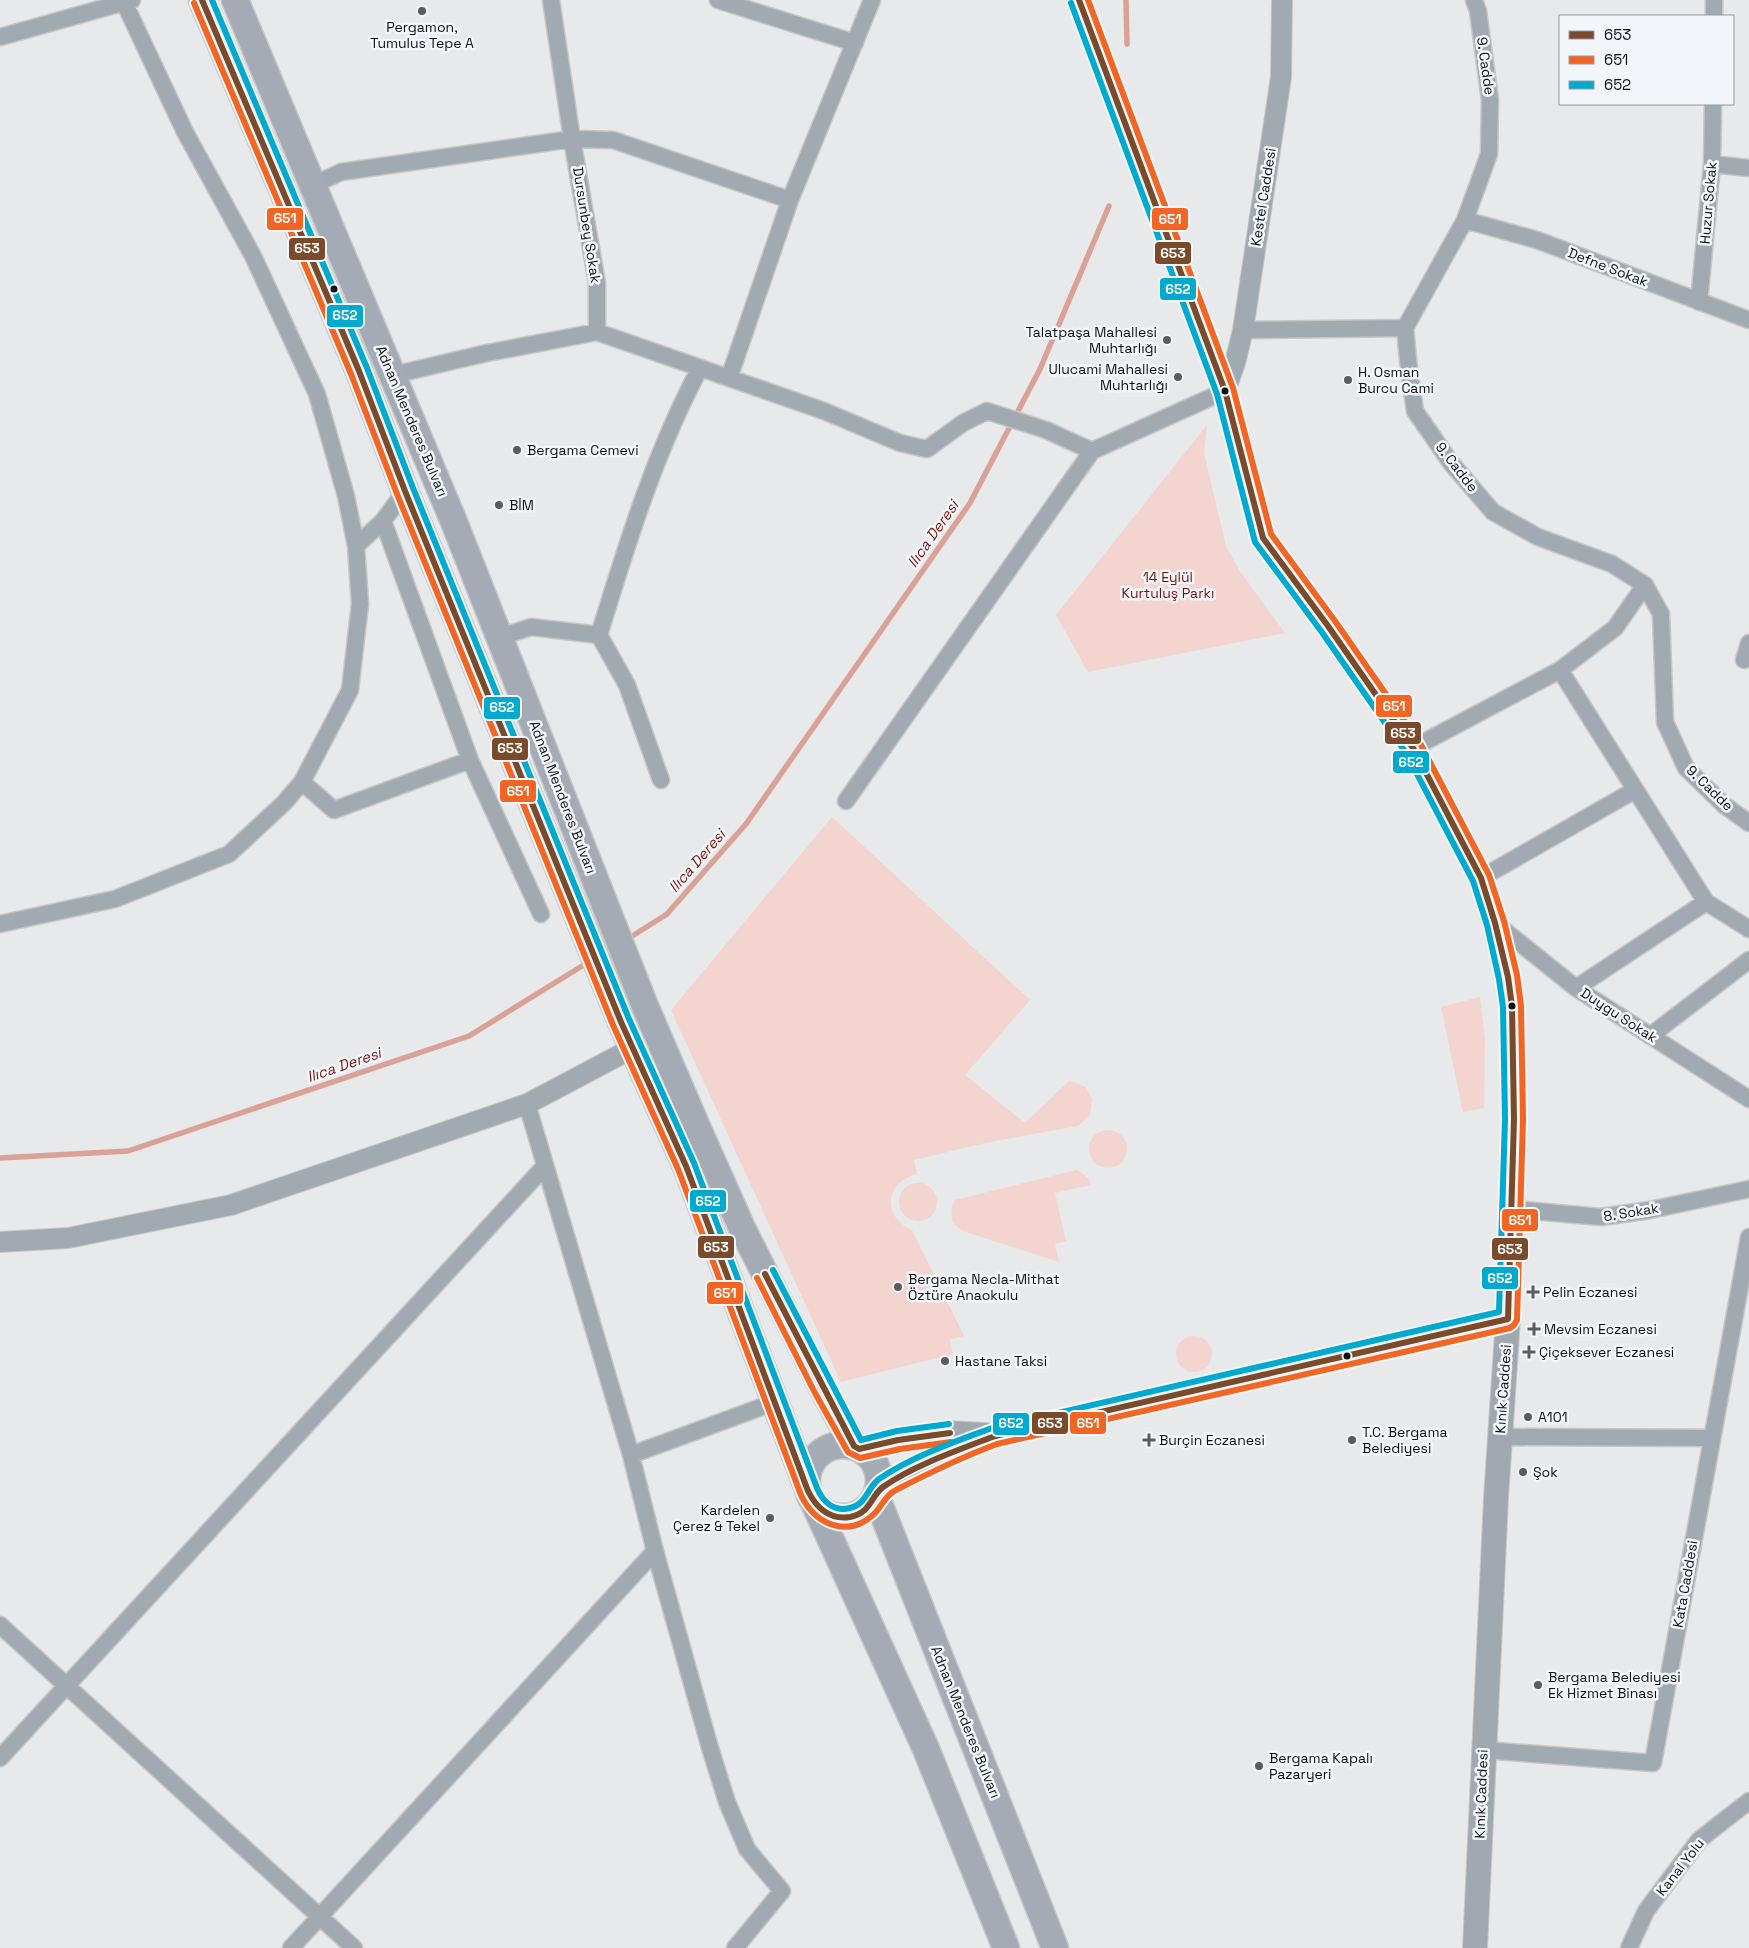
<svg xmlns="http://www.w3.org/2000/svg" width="1749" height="1948" font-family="'Space Grotesk',sans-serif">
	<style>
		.green { fill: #f3d4cf }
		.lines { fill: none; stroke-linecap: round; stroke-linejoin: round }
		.stream { stroke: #daa297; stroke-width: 5.5 }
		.minor-casing { stroke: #c5c6c7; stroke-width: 19 }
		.tertiary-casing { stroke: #c5c6c7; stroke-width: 22 }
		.secondary-casing { stroke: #c5c6c7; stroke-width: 26 }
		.primary-casing { stroke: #c5c6c7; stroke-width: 29 }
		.minor { stroke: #a1a9b1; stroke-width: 16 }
		.tertiary { stroke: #a1a9b1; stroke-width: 20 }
		.secondary { stroke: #a0a8b0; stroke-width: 24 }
		.primary { stroke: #a4abb4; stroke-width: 26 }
		.bus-1-casing { stroke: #f2f6fb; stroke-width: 10 }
		.bus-2-casing { stroke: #f2f6fb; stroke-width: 10 }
		.bus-3-casing { stroke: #f2f6fb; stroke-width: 10 }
		.bus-1 { stroke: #7a4b2a; stroke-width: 6 }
		.bus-2 { stroke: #f26522; stroke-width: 6 }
		.bus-3 { stroke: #00a9ce; stroke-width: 6 }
		.poi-dot { fill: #5b5c5e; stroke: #f2f6fb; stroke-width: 2 }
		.bus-dot { fill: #0f1012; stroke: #f2f6fb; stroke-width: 2 }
		.labels { text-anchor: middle; stroke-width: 5; stroke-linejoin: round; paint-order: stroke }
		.poi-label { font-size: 14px; fill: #0f1012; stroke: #f2f6fb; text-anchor: start }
		.street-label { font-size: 14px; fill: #0f1012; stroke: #f2f6fb }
		.park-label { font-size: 14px; fill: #751104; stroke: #f2f6fb }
		.water-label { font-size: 15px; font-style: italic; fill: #7b180a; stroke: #f2f6fb }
		.line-badge { stroke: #f2f6fb; stroke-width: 2 }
		.badge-label { font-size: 14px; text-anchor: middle; font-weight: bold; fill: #fff }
	</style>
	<rect width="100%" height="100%" fill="#e7e9eb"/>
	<path class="green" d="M1207 425 1204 453 1226 546 1239 570 1285 633 1088 672 1056 615Z
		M832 817 1030 1000 965 1075 1025 1123 1069 1081 1086 1087 1092 1099 1090 1115 1078 1126 985 1143 914 1160 917 1174C885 1182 881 1216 912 1230L964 1336 950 1339 953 1354 841 1382 671 1010Z
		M1480 997 1485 1041 1484 1108 1463 1112 1441 1007Z
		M1089 1149a19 19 0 1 1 38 0a19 19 0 1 1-38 0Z
		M1077 1170 1088 1178 1091 1185 1055 1193 1066 1241 1055 1244 1059 1262 963 1231C951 1224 948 1213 955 1200Z
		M899 1202a19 19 0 1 1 38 0a19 19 0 1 1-38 0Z
		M1176 1354a18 18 0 1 1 36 0a18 18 0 1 1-36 0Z"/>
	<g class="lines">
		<path class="stream" d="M1126 0 1127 44
			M626 940 667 914 746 824 970 503 1040 369 1109 206
			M0 1158 128 1151 469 1036 590 961"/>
		<g class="minor-casing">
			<path id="minor" d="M718 0 855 43
				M1474 0 1478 11 1490 100 1489 154 1465 220 1405 328 1409 370 1415 411 1451 463 1493 512 1538 537 1612 564 1645 585 1661 614 1665 722 1686 768 1724 805 1749 823
				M1714 16V0
				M0 37 132 0
				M1712 164 1749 168
				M313 185 341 172 572 139 613 140 790 200
				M1465 220 1537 240 1749 320
				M1699 302 1712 164 1713 104
				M1243 330 1405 328
				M597 332 824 411 900 443 927 449 963 423 987 411 1046 430 1092 451
				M393 375 487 353 597 332V283L572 139 551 0
				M729 378 790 200 872 0
				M383 521 470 760 541 914
				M356 546 383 521 405 491
				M500 637 531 627 599 635
				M1744 660 1749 643
				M1560 670 1615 628 1645 585
				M1413 748 1560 670 1706 902 1749 929
				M661 780 627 685 599 635C627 544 655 452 700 368
				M302 782 334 810 470 760
				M846 801 1092 451 1225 391
				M1481 878 1635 790
				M1495 923 1576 988 1749 1099
				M0 924 115 899 229 854 284 803 302 782 350 690 360 604 356 546 346 496 317 394 253 256 185 132 123 0
				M1576 988 1706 902
				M1650 1036 1749 960
				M527 1104 631 1455 775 1402
				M1511 1209 1601 1217 1650 1210 1749 1189
				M1499 1437 1712 1438
				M655 1551 710 1748 727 1802 747 1849 782 1891 735 1948
				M0 1625 354 1948
				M1483 1750 1653 1763 1749 1237
				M0 1758 544 1167
				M291 1948 655 1551 631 1455
				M1629 1948 1646 1911 1699 1840 1749 1801"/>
		</g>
		<g class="tertiary-casing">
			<path id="tertiary" d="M1225 391 1235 363 1243 330 1281 77 1282 0
				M0 1242 68 1238 231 1205 527 1104 633 1048"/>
		</g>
		<g class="secondary-casing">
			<path id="secondary" d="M1079 0 1225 391 1263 538 1328 626 1413 748 1481 878 1495 923 1508 977 1512 1006 1514 1119 1508 1319 1496 1498 1475 1948
				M859 1449 898 1440 946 1433 985 1435
				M878 1491 936 1458 995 1436 1508 1319"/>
		</g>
		<g class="primary-casing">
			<path id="primary" d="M202 0 359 371 405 491 621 1022 686 1166 806 1484
				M235 0 454 522 645 1006 697 1127 742 1228 823 1389 854 1446
				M807 1481a36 36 0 1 1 72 0a36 36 0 1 1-72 0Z
				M876 1496 1055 1948
				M815 1505 926 1749 1006 1948"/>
		</g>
		<use href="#minor" class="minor"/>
		<use href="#tertiary" class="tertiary"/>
		<use href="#secondary" class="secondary"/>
		<use href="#primary" class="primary"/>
		<g class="bus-1-casing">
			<path id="bus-1" d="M202 0 359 371 405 491 621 1022 686 1166 808 1491C817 1509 830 1520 850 1517 871 1513 870 1497 883 1487 912 1466 961 1449 995 1436L1508 1319 1514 1119 1512 1006 1508 977 1495 923 1481 878 1413 748 1328 626 1263 538 1225 391 1079 0
				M765 1274 854 1446 859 1449 898 1440 950 1433"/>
		</g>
		<g class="bus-2-casing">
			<path id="bus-2" d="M194 3 351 374 397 494 613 1025 678 1169 801 1495C814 1523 846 1539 873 1515 882 1507 884 1496 896 1490 929 1473 962 1457 997 1444L1510 1328 1514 1325 1517 1320 1523 1119 1521 1006 1517 975 1504 921 1489 875 1420 743 1335 621 1271 534 1233 388 1088 0
				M757 1278 815 1393 848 1452 860 1458 900 1449 951 1442"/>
		</g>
		<g class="bus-3-casing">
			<path id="bus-3" d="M212 0 367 368 413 488 629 1019 694 1163 817 1488C823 1502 834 1512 850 1508 866 1505 867 1488 879 1479 913 1456 954 1442 992 1428L1499 1312 1505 1119 1503 1007 1499 979 1487 925 1473 881 1406 753 1321 631 1255 542 1217 394 1071 3
				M773 1270 861 1440 897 1431 949 1424"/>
		</g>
		<use href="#bus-1" class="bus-1"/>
		<use href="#bus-2" class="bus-2"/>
		<use href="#bus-3" class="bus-3"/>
	</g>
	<g class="poi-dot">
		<circle cx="422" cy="11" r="5"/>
		<circle cx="1167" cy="340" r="5"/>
		<circle cx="1178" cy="377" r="5"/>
		<circle cx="1348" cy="380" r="5"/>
		<circle cx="517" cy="450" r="5"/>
		<circle cx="499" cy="505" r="5"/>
		<circle cx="898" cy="1287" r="5"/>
		<path d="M1530.5 1284.5h5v5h5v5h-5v5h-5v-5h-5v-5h5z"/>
		<path d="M1531.5 1321.5h5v5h5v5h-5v5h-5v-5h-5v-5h5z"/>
		<path d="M1526.5 1344.5h5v5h5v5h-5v5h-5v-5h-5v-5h5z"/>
		<circle cx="945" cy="1361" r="5"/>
		<circle cx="1528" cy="1417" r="5"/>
		<path d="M1146.5 1432.5h5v5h5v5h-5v5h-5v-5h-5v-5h5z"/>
		<circle cx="1352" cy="1440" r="5"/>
		<circle cx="1523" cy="1472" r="5"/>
		<circle cx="770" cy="1518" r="5"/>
		<circle cx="1538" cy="1685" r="5"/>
		<circle cx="1259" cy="1766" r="5"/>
	</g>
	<g class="bus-dot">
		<circle cx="334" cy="289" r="4.5"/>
		<circle cx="1225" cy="391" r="4.5"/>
		<circle cx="1512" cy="1006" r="4.5"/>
		<circle cx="1347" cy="1356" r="4.5"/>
	</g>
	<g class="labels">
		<g class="poi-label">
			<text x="422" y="32" text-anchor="middle">Pergamon,<tspan x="422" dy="16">Tumulus Tepe A</tspan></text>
			<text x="1157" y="337" text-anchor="end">Talatpaşa Mahallesi<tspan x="1157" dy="16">Muhtarlığı</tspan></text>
			<text x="1168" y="374" text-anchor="end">Ulucami Mahallesi<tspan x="1168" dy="16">Muhtarlığı</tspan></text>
			<text x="1358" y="377">H. Osman<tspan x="1358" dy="16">Burcu Cami</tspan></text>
			<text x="527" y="455">Bergama Cemevi</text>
			<text x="509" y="510">BİM</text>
			<text x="908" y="1284">Bergama Necla-Mithat<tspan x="908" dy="16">Öztüre Anaokulu</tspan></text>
			<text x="1543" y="1297">Pelin Eczanesi</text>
			<text x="1544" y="1334">Mevsim Eczanesi</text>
			<text x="1539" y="1357">Çiçeksever Eczanesi</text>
			<text x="955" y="1366">Hastane Taksi</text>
			<text x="1538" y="1422">A101</text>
			<text x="1362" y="1437">T.C. Bergama<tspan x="1362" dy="16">Belediyesi</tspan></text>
			<text x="1159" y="1445">Burçin Eczanesi</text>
			<text x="1533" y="1477">Şok</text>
			<text x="760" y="1515" text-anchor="end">Kardelen<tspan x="760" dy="16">Çerez &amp; Tekel</tspan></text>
			<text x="1548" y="1682">Bergama Belediyesi<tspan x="1548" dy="16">Ek Hizmet Binası</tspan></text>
			<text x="1269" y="1763">Bergama Kapalı<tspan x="1269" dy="16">Pazaryeri</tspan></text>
		</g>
		<g class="street-label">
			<text transform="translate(1486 66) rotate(82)" y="5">9. Cadde</text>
			<text transform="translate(1263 197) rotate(-81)" y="5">Kestel Caddesi</text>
			<text transform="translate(1708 203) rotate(-85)" y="5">Huzur Sokak</text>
			<text transform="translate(587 225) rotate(81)" y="5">Dursunbey Sokak</text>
			<text transform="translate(1608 267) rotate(21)" y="5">Defne Sokak</text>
			<text transform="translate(412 421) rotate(67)" y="5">Adnan Menderes Bulvarı</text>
			<text transform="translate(1457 467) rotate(52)" y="5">9. Cadde</text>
			<text transform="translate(1710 788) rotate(44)" y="5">9. Cadde</text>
			<text transform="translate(563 797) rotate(69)" y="5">Adnan Menderes Bulvarı</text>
			<text transform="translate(1619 1015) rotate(33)" y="5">Duygu Sokak</text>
			<text transform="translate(1631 1212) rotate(-9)" y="5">8. Sokak</text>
			<text transform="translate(1503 1389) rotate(-86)" y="5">Kınık Caddesi</text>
			<text transform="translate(1685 1584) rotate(-80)" y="5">Kata Caddesi</text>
			<text transform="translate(966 1722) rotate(68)" y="5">Adnan Menderes Bulvarı</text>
			<text transform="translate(1481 1794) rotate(-88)" y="5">Kınık Caddesi</text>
			<text transform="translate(1680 1867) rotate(-52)" y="5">Kanal Yolu</text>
		</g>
		<g class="park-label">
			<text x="1168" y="582">14 Eylül<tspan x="1168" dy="16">Kurtuluş Parkı</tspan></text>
		</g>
		<g class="water-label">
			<text transform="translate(933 534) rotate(-55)" y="5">Ilıca Deresi</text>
			<text transform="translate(697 861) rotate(-49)" y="5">Ilıca Deresi</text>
			<text transform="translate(344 1065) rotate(-19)" y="5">Ilıca Deresi</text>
		</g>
	</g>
	<g class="line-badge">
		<rect x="266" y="207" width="38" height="24" rx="5" fill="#f26522"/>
		<rect x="1151" y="207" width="38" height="24" rx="5" fill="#f26522"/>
		<rect x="288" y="237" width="38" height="24" rx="5" fill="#7a4b2a"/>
		<rect x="1154" y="241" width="38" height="24" rx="5" fill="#7a4b2a"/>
		<rect x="1159" y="277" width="38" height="24" rx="5" fill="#00a9ce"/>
		<rect x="326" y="304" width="38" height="24" rx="5" fill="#00a9ce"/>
		<rect x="1375" y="694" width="38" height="24" rx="5" fill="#f26522"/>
		<rect x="483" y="696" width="38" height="24" rx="5" fill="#00a9ce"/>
		<rect x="1384" y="721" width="38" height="24" rx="5" fill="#7a4b2a"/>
		<rect x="491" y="737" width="38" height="24" rx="5" fill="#7a4b2a"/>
		<rect x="1392" y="750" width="38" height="24" rx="5" fill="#00a9ce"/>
		<rect x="499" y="779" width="38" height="24" rx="5" fill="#f26522"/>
		<rect x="689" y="1189" width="38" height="24" rx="5" fill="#00a9ce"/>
		<rect x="1501" y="1208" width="38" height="24" rx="5" fill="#f26522"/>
		<rect x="697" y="1235" width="38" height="24" rx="5" fill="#7a4b2a"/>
		<rect x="1491" y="1237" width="38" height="24" rx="5" fill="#7a4b2a"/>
		<rect x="1481" y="1266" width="38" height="24" rx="5" fill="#00a9ce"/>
		<rect x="706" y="1281" width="38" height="24" rx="5" fill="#f26522"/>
		<rect x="1069" y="1411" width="38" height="24" rx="5" fill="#f26522"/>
		<rect x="1031" y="1411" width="38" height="24" rx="5" fill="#7a4b2a"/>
		<rect x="992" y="1412" width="38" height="24" rx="5" fill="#00a9ce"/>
	</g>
	<g class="badge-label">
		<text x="285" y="223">651</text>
		<text x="1170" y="224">651</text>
		<text x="307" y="253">653</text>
		<text x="1173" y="258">653</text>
		<text x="1178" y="294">652</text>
		<text x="345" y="320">652</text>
		<text x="1394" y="711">651</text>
		<text x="502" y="712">652</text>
		<text x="1403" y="738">653</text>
		<text x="510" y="753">653</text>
		<text x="1411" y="767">652</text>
		<text x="518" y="796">651</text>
		<text x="708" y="1206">652</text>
		<text x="1520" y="1225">651</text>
		<text x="716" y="1252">653</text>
		<text x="1510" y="1254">653</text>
		<text x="1500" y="1283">652</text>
		<text x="725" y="1298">651</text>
		<text x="1088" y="1428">651</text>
		<text x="1050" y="1428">653</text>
		<text x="1011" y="1428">652</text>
	</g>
	<rect x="1559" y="15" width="175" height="90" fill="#f2f6fb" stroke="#979a9e"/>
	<rect x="1569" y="31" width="25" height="8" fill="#7a4b2a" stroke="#979a9e"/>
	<text x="1604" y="40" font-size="15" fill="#0f1012">653</text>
	<rect x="1569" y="56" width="25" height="8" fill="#f26522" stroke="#979a9e"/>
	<text x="1604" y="65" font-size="15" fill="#0f1012">651</text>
	<rect x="1569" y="81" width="25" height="8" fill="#00a9ce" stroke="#979a9e"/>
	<text x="1604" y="90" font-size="15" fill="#0f1012">652</text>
</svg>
